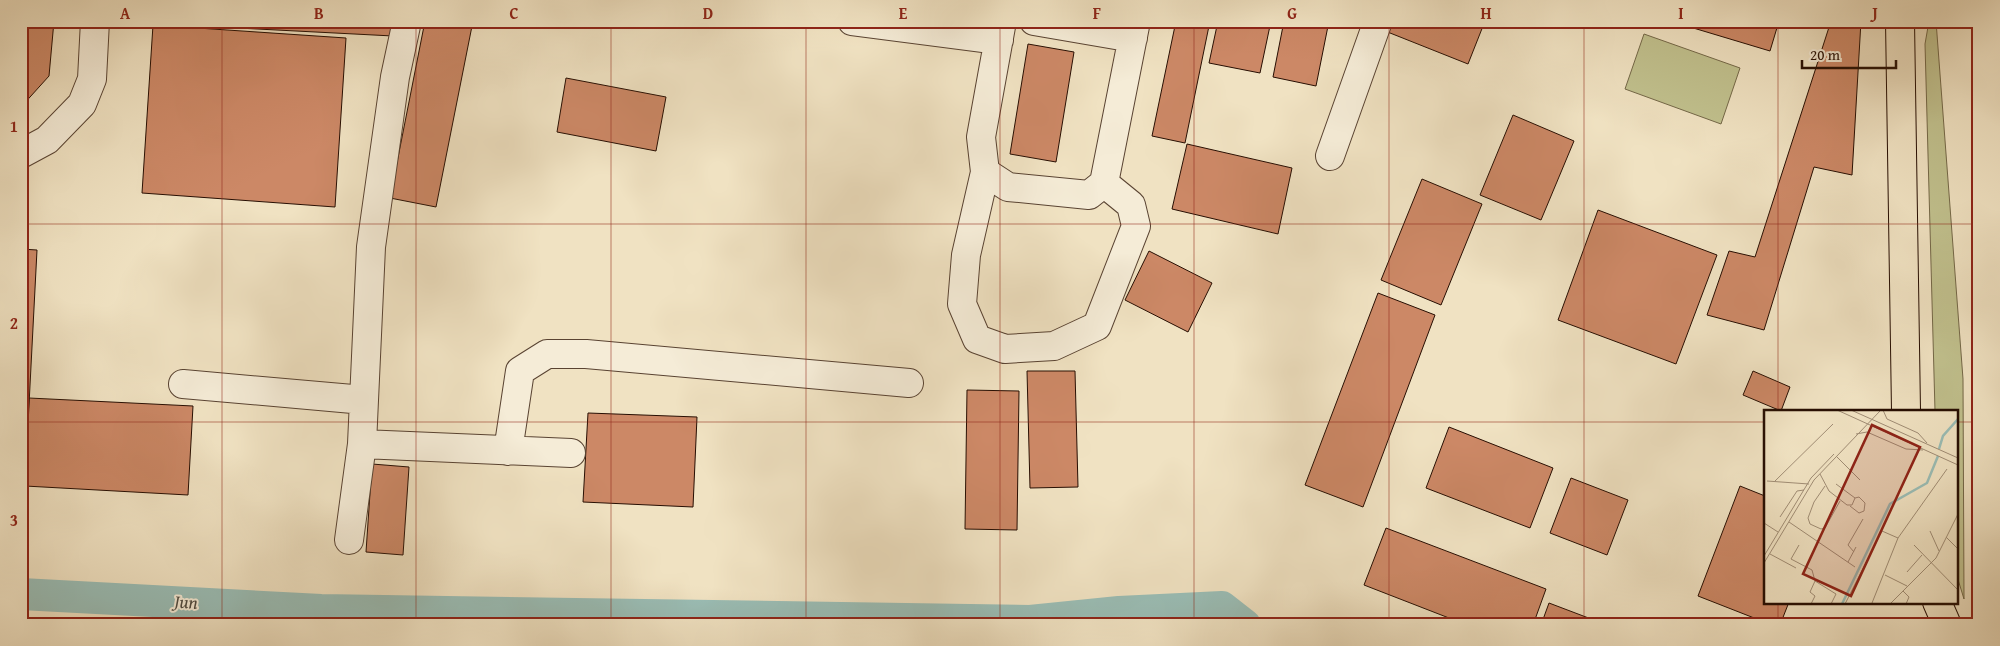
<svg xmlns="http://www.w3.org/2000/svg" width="2000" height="646" font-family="'Gentium Book Plus',serif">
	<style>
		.green { fill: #c1c18e; stroke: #746848 }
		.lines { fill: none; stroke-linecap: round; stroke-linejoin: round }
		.canal { stroke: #9abdb5; stroke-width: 32 }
		.building { fill: #c86; stroke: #270e02 }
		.minor-casing { stroke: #594332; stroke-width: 30 }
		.highway-casing { stroke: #270e02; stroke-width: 30 }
		.minor { stroke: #f5ecd7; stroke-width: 28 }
		.highway { stroke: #f0e2c2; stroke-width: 28 }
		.grid { fill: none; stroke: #8f2418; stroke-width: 1; stroke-opacity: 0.55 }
		.labels { text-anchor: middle; stroke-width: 4; stroke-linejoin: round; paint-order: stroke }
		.water-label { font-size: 18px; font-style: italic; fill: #4f4b41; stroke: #f5ecd7 }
		.inset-river { fill: none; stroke: #9abdb5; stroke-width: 2.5 }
		.inset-road { fill: none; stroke: #a08d75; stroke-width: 1 }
		.view { fill: #8f2418; fill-opacity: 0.15; stroke: #8f2418; stroke-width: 2.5 }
		.inset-edge { fill: none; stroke: #270e02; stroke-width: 2.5 }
		.neatline { fill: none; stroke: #8f2418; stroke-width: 2 }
		.grid-label { font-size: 16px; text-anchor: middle; font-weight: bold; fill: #8f2418 }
	</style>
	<rect width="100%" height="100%" fill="#f0e2c2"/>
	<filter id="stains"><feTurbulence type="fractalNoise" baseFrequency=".004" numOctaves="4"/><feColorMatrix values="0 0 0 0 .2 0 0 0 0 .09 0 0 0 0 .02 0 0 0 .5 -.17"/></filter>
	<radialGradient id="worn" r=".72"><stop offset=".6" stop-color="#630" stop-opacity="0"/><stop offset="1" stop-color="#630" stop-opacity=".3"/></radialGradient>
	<path class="green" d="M1929 21H1936L1963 379 1964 599 1956 573V411H1935L1925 44Z
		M1644 34 1740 68 1721 124 1625 89Z"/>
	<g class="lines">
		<path class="canal" d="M21 594 321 610 1030 621 1119 612 1222 607 1245 625"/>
	</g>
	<path class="building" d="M21 21H54L49 76 21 107Z
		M102 21H393V36Z
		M425 21H473L436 207 390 198Z
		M1176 21H1210L1185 143 1152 136Z
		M1218 21H1271L1260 73 1209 63Z
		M1284 21H1329L1316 86 1273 77Z
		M1383 21H1485L1468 64 1380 29Z
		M1670 21H1779L1770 51Z
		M1831 21H1861L1852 175 1814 167 1764 330 1707 315 1729 251 1755 257Z
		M153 25 346 38 335 207 142 193Z
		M1028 44 1074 52 1056 162 1010 154Z
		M566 78 666 97 656 151 557 132Z
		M1513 115 1574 141 1541 220 1480 195Z
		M1187 144 1292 168 1278 234 1172 209Z
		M1422 179 1482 204 1441 305 1381 280Z
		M1598 210 1717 255 1676 364 1558 320Z
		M21 249 37 250 23 521H21Z
		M1149 251 1212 283 1188 332 1125 300Z
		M1378 293 1435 315 1363 507 1305 485Z
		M1027 371H1075L1078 487 1030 488Z
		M1753 371 1790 387 1781 411 1743 395Z
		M967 390 1019 391 1017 530 965 529Z
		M29 398 193 406 188 495 25 486Z
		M588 413 697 417 693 507 583 502Z
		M1449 427 1553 468 1530 528 1426 488Z
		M372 464 409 467 403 555 366 552Z
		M1571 478 1628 500 1607 555 1550 533Z
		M1740 486 1765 496V602H1789L1780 625H1772L1698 596Z
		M1386 528 1546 589 1533 625H1467L1364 585Z
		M1549 603 1607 625H1541Z"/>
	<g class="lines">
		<g class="minor-casing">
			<path id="minor" d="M852 21 999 40
				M1002 21 981 137 985 172 1008 187 1089 195 1104 183 1136 21
				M1034 21 1133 38
				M21 154 47 140 82 104 92 79 95 21
				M1330 156 1378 21
				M985 172 966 255 962 304 977 339 1005 349 1054 346 1097 326 1136 226 1131 205 1104 183
				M183 384 364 400
				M362 444 571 453
				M508 451 520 371 547 354H586L909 383
				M349 540 362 444 371 247 395 77 407 21"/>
		</g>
		<g class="highway-casing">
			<path id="highway" d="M1900 21 1906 411
				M1937 602 1947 625"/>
		</g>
		<use href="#minor" class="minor"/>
		<use href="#highway" class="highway"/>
	</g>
	<path class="grid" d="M222 21V625M416 21V625M611 21V625M806 21V625M1000 21V625M1194 21V625M1389 21V625M1584 21V625M1778 21V411M21 224H1979M21 422H1765M1956 422H1979M1778 602V625"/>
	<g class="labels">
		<g class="water-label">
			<text transform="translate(186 602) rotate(3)" y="6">Jun</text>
		</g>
	</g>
	<g transform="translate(1764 410)">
		<rect width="194" height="194" fill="#f0e2c2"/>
		<path class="inset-river" d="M175 39 179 26 194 9M78 194 126 94 163 73 174 46"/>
		<path class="inset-road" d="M73 0 194 55M87 0 194 48M119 0 123 9 154 23 163 33M92 24 103 22 142 39 159 40M72 46 96 70M56 64 65 81 83 95H88L91 88 72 74M3 71 45 74M11 71 69 14M61 76 50 92 44 108 46 114 57 119 61 118 76 91M86 96 95 103 100 101 101 93 95 87 91 88M16 107 33 81 40 80M25 112 91 157M0 113 14 122M166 121 175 141M182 127 194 139M35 135 27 149 48 160 51 171 72 184 67 194M150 135 194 180M90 142 84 135 99 109M6 144 32 158M0 146 47 68 70 44M84 152 92 137M0 153 50 70 116 1M143 162 158 145M121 165 143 176M139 181 145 187 142 194M108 193 134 128 183 59M47 194 51 186 46 182 51 171M81 194 118 121 134 128M126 194 172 148 194 104"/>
		<path class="view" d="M108 15 156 37 87 186 39 164Z"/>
		<rect width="194" height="194" class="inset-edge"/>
	</g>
	<rect width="2000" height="646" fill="none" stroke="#f0e2c2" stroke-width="55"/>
	<path d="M1802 60v8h94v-8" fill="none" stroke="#270e02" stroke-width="2.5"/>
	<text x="1810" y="60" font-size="15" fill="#270e02" stroke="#f5ecd7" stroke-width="4" paint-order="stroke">20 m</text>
	<rect x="28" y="28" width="1944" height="590" class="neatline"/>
	<g class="grid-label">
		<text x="125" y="19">A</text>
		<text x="319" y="19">B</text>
		<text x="514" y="19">C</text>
		<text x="708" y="19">D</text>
		<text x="903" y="19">E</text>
		<text x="1097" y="19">F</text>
		<text x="1292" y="19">G</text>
		<text x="1486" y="19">H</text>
		<text x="1681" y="19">I</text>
		<text x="1875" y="19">J</text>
		<text x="14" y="132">1</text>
		<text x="14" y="329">2</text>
		<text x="14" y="526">3</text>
	</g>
	<rect width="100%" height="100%" filter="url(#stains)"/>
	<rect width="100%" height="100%" fill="url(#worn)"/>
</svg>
